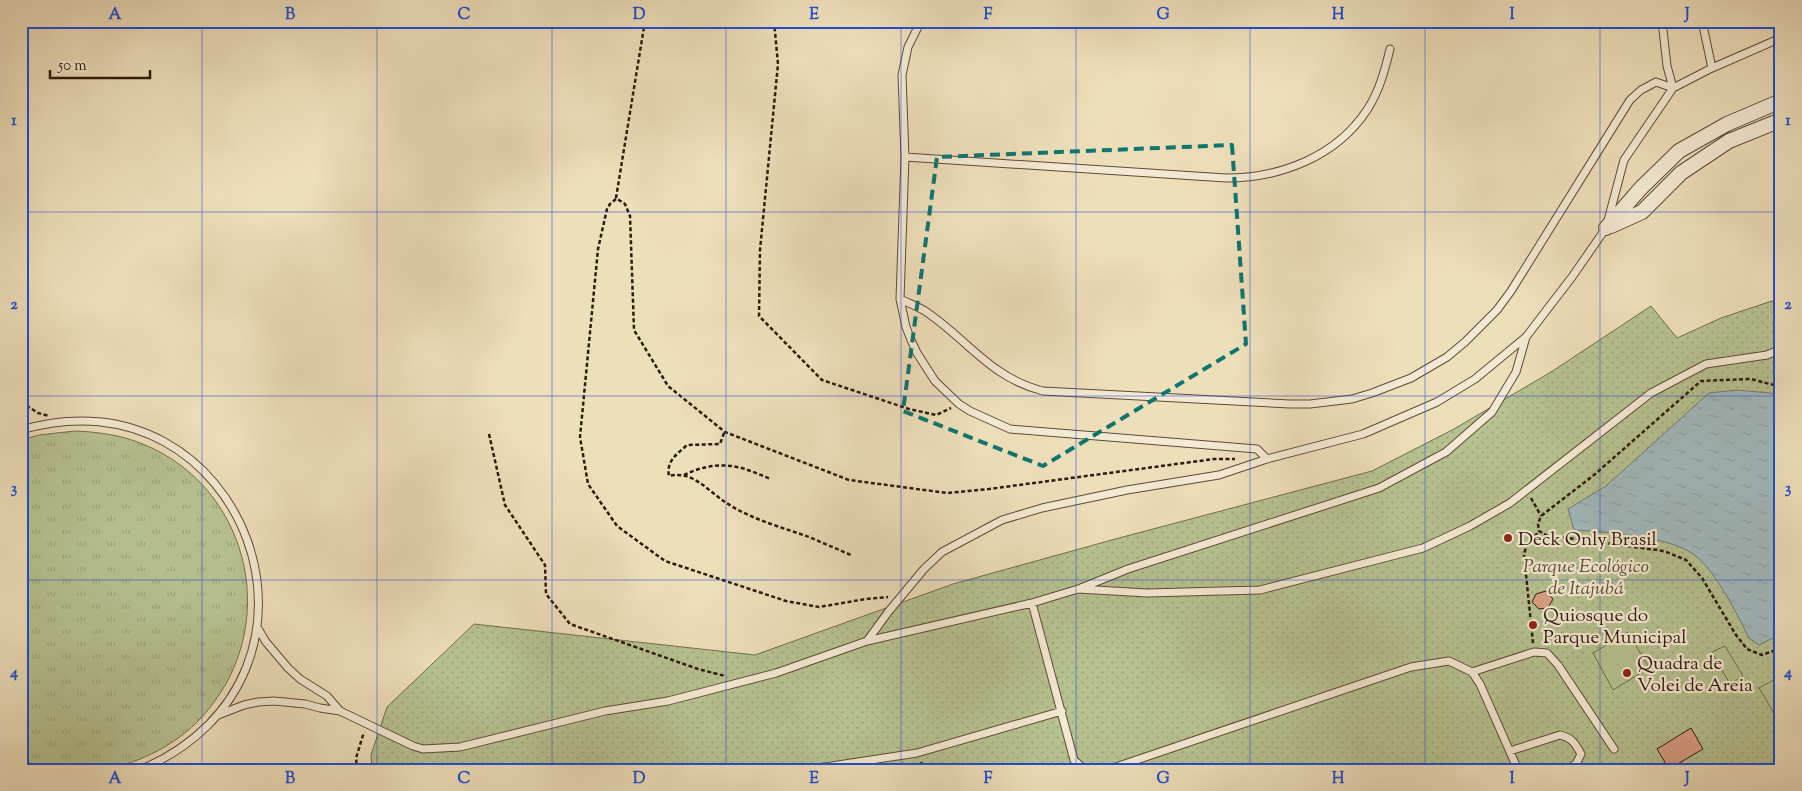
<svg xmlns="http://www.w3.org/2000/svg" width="1802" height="791" font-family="'Sorts Mill Goudy',serif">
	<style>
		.grass { fill: url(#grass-tufts); stroke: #726e4e }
		.park { fill: url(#park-dots); stroke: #726e4e }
		.pitch { fill: #b7c291; stroke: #726e4e }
		.water { fill: url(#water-ripples); stroke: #737976 }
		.building { fill: #da9f85; stroke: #2e190c }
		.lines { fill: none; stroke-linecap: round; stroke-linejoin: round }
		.lane-casing { stroke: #5e4a38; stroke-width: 9 }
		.street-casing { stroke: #5e4a38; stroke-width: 16 }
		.path { stroke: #2e190c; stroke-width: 2.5; stroke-dasharray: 4 2.5; stroke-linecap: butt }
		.lane { stroke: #f4ead3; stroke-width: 7 }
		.street { stroke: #f4ead3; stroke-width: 14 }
		.marked { fill: none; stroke: #0f766e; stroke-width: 4; stroke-dasharray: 10 6; stroke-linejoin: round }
		.grid { fill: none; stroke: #1d4ed8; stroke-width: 1; stroke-opacity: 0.55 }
		.poi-dot { fill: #8f2418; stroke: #f4ead3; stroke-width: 2 }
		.labels { text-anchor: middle; stroke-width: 4.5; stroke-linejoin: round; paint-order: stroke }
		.poi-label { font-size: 19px; fill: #2e190c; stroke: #f4ead3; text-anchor: start }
		.park-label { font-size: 19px; font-style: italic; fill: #574c34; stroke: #f4ead3 }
		.neatline { fill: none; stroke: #1d4ed8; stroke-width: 2 }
		.grid-label { font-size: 16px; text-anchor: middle; font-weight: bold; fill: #1d4ed8 }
	</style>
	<defs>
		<pattern id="grass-tufts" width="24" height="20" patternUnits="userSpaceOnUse" patternTransform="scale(1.25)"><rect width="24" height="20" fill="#b7c291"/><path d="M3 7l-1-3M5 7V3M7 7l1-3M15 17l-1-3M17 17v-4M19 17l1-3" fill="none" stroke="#9ea67c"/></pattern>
		<pattern id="park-dots" width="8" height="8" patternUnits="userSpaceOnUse" patternTransform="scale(1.25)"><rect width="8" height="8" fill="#b7c291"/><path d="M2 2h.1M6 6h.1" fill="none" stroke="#9ea67c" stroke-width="1.8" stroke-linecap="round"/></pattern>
		<pattern id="water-ripples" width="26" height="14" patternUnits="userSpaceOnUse" patternTransform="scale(1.25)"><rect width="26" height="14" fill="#a1b9bd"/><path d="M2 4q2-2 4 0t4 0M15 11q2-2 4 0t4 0" fill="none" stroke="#8b9ea1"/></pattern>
	</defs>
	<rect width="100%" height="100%" fill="#eedfbb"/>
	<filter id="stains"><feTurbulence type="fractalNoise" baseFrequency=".004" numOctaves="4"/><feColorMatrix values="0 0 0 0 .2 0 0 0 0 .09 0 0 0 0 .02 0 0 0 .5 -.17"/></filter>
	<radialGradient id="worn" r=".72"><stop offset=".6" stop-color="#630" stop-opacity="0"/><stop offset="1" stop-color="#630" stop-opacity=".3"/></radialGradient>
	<path class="grass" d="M75 431C99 432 122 435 145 445 246 487 279 615 214 702 193 732 161 753 126 764 92 773 54 772 21 760V440L39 435Z"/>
	<path class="park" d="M1781 298V770H372L371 755 387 707 474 624 755 655 953 584 1119 538 1372 471 1454 429 1551 372 1651 306 1677 338 1721 318Z"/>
	<path class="pitch" d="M1628 632 1649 668 1613 690 1593 653Z
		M1725 646 1743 676 1730 684 1712 652Z
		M1781 676V719L1778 720 1759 688Z"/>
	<path class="water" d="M1737 390 1770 393 1781 397V641L1778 642 1775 637 1759 645 1749 638C1737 614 1717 574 1697 557 1673 536 1606 532 1574 530L1568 509 1606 486 1709 393Z"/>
	<path class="building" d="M1546 591 1553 599 1548 608 1539 609 1532 602 1536 594Z
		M1691 728 1703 749 1669 769 1657 749Z"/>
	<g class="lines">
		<g class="lane-casing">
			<path id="lane" d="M921 21 908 47 902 75 905 157 900 299 906 327 911 340 917 353 935 381 959 404 970 411 1010 429 1257 449 1267 459
				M1662 21 1667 66 1673 88
				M1702 21 1712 68
				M905 157 1226 178C1280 178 1336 157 1367 110 1379 92 1385 70 1390 49
				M900 299C908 303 917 306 925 311 967 339 991 378 1043 391L1290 404H1310L1352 399 1372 393 1411 378 1447 357 1465 342 1497 310 1511 291 1630 100 1641 90 1656 82 1673 88
				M21 430C243 364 362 675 140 770
				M1081 588 1128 569 1379 488 1446 452 1492 412 1516 372 1526 337
				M1032 603 1074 760 1085 770
				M257 627 266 642 288 668 300 679 327 696 340 711
				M867 641 1032 603 1078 589 1147 593 1260 590 1423 548 1470 526 1510 503 1651 393 1706 364 1767 355 1781 349
				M1472 672 1534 652 1547 653 1558 665 1614 749
				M218 715 244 705 258 702 274 701 305 704 320 708 340 711 413 746 423 749 460 747 605 711 668 701 776 673 867 641 889 611 924 569 942 552 1002 520 1042 508 1127 490 1219 475 1267 459 1363 434 1437 402 1475 379 1526 337 1572 277 1606 228 1624 160 1673 88 1712 68 1781 38
				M1510 751 1560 735C1572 738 1575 743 1581 754L1576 764 1566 770
				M805 770 917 753 1062 711
				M1107 770 1411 667 1449 661 1472 672 1480 684 1518 770"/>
		</g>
		<g class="street-casing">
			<path id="street" d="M1611 226 1642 212 1681 173 1729 141 1781 120
				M1606 228 1641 188 1679 151 1727 124 1781 101"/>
		</g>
		<path class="path" d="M645 21 616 198 625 204 630 216 634 330 668 386 725 432 849 480 947 493 989 489 1214 459H1235
			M774 21 778 64 760 250 759 316 822 380 909 409 936 415 951 408
			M616 199 610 204 607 209 598 249 580 437 588 484 617 526 665 561 786 601 819 607 866 599 888 597
			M1781 387 1751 379 1701 381 1594 475 1541 516 1538 524 1539 531 1546 535 1664 551 1686 560 1702 578 1736 635 1747 649 1762 655 1781 648
			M21 402 38 413 49 416
			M724 433 720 444 687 445C677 454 666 461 669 476 692 470 707 490 725 502 750 519 781 527 809 537 823 543 837 549 851 555
			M489 434 505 505 545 565 546 594 570 624 698 669 725 676
			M684 475C700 467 719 463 737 467 748 469 760 475 771 479
			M1531 498 1541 516
			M1533 643 1524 555 1526 547 1539 531
			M921 762 924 770
			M357 770 356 758 364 732"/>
		<use href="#lane" class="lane"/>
		<use href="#street" class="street"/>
	</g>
	<path class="marked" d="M1232 145 1246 344 1043 466 903 411 937 157Z"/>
	<path class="grid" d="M202 21V770M377 21V770M552 21V770M726 21V770M901 21V770M1076 21V770M1250 21V770M1425 21V770M1600 21V770M21 212H1781M21 396H1781M21 580H1781"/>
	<g class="poi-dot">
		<circle cx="1508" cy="538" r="5"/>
		<circle cx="1533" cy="625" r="5"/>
		<circle cx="1627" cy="673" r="5"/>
	</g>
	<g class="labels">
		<g class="poi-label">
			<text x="1518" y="545">Deck Only Brasil</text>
			<text x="1543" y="621">Quiosque do<tspan x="1543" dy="22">Parque Municipal</tspan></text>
			<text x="1637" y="669">Quadra de<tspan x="1637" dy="22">Volei de Areia</tspan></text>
		</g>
		<g class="park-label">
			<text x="1586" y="572">Parque Ecológico<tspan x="1586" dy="22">de Itajubá</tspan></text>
		</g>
	</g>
	<rect width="1802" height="791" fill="none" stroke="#eedfbb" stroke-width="55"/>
	<path d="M50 70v8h100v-8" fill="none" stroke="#2e190c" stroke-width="2.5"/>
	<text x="58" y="70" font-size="15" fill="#2e190c" stroke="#f4ead3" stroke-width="4" paint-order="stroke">50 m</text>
	<rect x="28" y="28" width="1746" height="736" class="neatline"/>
	<g class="grid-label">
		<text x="115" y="19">A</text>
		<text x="290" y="19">B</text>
		<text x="464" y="19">C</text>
		<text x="639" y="19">D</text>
		<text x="814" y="19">E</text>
		<text x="988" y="19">F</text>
		<text x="1163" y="19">G</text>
		<text x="1338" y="19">H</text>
		<text x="1512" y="19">I</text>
		<text x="1687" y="19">J</text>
		<text x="14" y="125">1</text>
		<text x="1788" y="125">1</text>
		<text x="14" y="309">2</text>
		<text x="1788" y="309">2</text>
		<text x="14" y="493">3</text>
		<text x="1788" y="493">3</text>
		<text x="14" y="677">4</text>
		<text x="1788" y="677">4</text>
		<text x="115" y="783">A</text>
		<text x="290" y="783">B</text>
		<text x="464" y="783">C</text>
		<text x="639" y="783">D</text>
		<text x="814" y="783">E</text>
		<text x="988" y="783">F</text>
		<text x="1163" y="783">G</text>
		<text x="1338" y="783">H</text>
		<text x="1512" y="783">I</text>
		<text x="1687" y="783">J</text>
	</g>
	<rect width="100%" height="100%" filter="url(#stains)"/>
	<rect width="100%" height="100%" fill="url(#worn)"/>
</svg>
